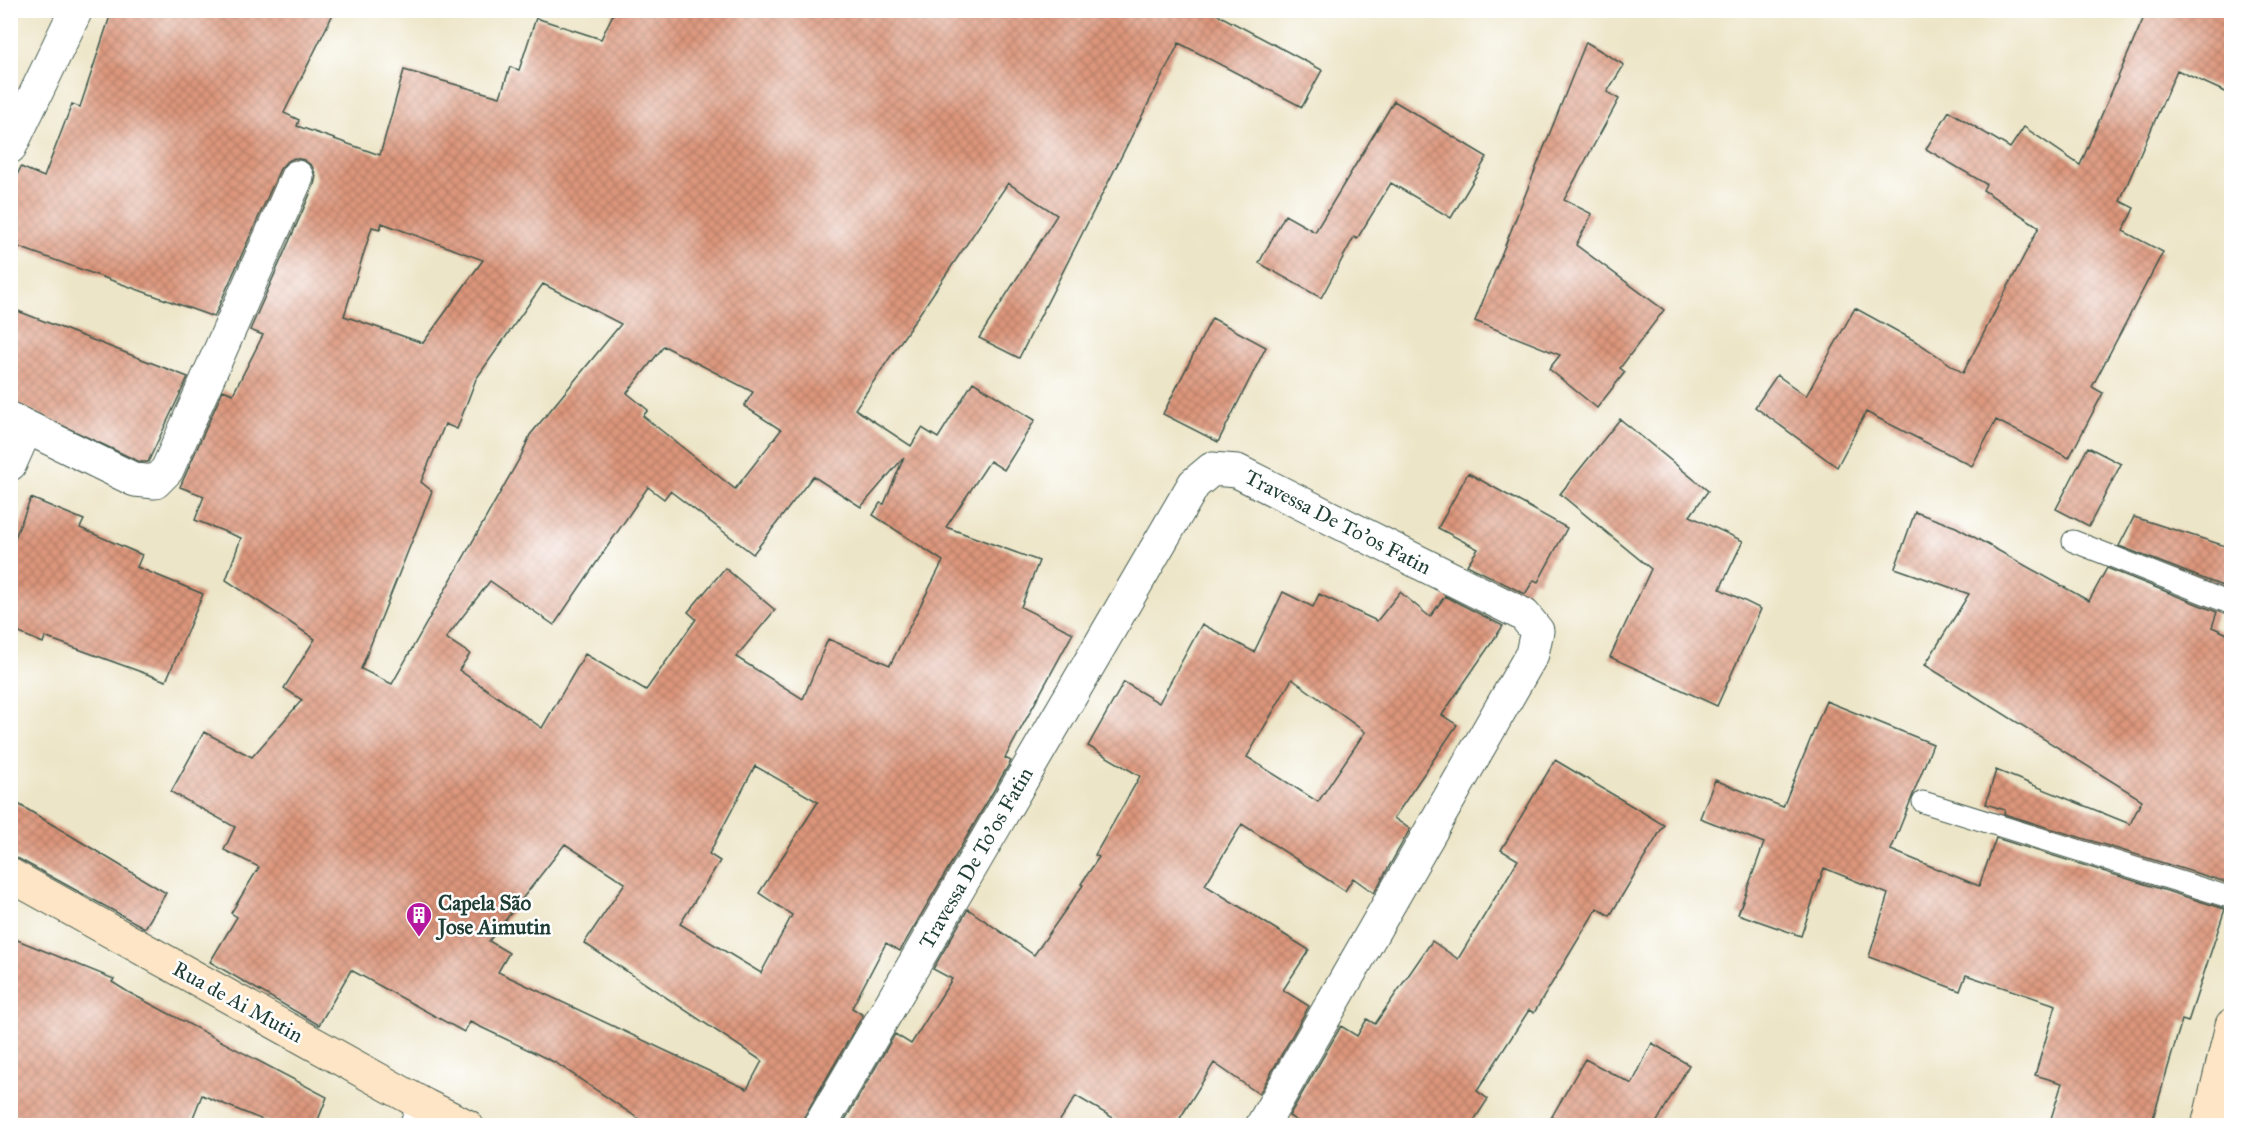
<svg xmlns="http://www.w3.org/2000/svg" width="2242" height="1136" font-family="'IM FELL Great Primer',serif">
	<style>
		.building { fill: url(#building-cross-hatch); fill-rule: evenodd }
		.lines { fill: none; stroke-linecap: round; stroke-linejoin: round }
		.lane-casing { stroke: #3e564a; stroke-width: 23 }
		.street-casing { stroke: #3e564a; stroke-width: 35 }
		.secondary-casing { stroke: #3e564a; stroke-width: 35 }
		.lane { stroke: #fff; stroke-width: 21 }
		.street { stroke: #fff; stroke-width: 33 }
		.secondary { stroke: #fde5c5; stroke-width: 33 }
		.labels { text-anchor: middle; stroke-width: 5; stroke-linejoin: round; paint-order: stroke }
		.street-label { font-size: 21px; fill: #1f3d34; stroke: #fff }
		.poi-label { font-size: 21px; font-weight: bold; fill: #1f3d34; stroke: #fff; text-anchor: start }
	</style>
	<defs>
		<pattern id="building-cross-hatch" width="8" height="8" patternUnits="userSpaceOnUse" patternTransform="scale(1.5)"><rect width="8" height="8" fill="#dd967c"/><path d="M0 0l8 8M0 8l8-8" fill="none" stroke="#b37c66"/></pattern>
	</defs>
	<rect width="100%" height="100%" fill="#fff"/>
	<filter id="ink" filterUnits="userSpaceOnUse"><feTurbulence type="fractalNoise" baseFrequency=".0167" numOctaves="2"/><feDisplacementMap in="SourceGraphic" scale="12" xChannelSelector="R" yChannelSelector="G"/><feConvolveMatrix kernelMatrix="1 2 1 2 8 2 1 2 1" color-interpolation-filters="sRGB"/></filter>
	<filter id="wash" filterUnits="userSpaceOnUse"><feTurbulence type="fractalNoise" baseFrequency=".008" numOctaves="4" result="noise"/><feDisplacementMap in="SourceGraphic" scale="24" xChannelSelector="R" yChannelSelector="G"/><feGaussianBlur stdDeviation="1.35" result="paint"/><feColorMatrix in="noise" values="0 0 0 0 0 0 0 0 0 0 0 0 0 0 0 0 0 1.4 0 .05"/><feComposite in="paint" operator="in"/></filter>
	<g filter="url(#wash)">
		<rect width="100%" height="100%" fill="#ede5c7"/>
		<g id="blocks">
			<path class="building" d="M112 10H335L284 113 299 120 297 126 380 155 404 70 500 97 510 67 519 70 536 18 601 39 615 10H1209L1322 70 1302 107 1179 43 1019 358 979 338 1057 215 1008 183 855 409 911 446 922 428 938 438 973 382 1035 420 1004 470 990 461 946 527 1039 561 1021 607 1073 633 1005 758 1011 761 900 951 886 943 852 1008 863 1015 804 1117 801 1125H648L556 1063 470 1022 464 1032 351 970 319 1025 210 962 237 917 231 913 259 867 224 850 235 827 171 792 204 732 252 757 302 700 284 688 315 639 226 580 241 538 195 520 204 496 180 487 223 390 233 394 263 335 250 330 314 185 316 176 312 166 304 160 294 158 286 162 280 169 214 317 10 244V189L21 167 44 177 72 104 80 107ZM382 223 483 260 423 343 344 316 372 227 380 229ZM543 284 621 324 530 435 522 454 392 684 361 669 432 491 421 482 445 424 457 429 476 379ZM664 346 753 392 744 406 781 430 735 489 643 416 648 410 627 393ZM904 457 884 504 880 503 873 515 943 561 890 665 828 639 803 699 736 657 775 610 725 568 688 612 696 619 646 690 585 654 542 728 459 670 470 654 446 638 490 581 554 625 648 487 664 499 670 491 753 554 813 476 861 507ZM755 766 818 802 759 893 792 915 761 973 680 924 720 861 709 854ZM565 844 625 883 584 943 762 1061 747 1089 498 972 509 953 489 941Z
				M2147 10H2232V95L2177 70 2120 201 2134 208 2123 231 2163 252 2092 387 2103 393 2069 458 1996 420 1972 466 1866 412 1837 467 1755 407 1777 375 1806 396 1855 308 1917 342 1963 373 2039 227 1983 190 1986 184 1926 149 1949 111 2010 148 2024 127 2080 165Z
				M1586 42 1624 65 1607 92 1619 99 1564 200 1592 214 1576 245 1664 310 1620 368 1625 372 1597 408 1549 369 1560 355 1475 321Z
				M1394 101 1487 157 1451 218 1391 183 1357 239 1354 237 1321 298 1259 263 1285 215 1315 232Z
				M10 308 188 377 148 462H140L10 401Z
				M1212 318 1266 347 1218 442 1163 414Z
				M1620 419 1708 491 1690 516 1743 541 1720 589 1761 609 1717 706 1610 657 1651 569 1560 494Z
				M2088 447 2121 464 2089 526 2056 509Z
				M1468 473 1567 528 1538 582 1534 580 1525 594 1467 565 1478 549 1438 528Z
				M31 498 84 520 80 528 142 555 137 567 203 594 166 681 45 637 43 643 10 629V550Z
				M1915 512 1956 527 2089 601 2107 568 2217 612 2212 627 2232 636V884L2004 814 2005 810 1986 804 1996 770 2130 824 2142 800 1925 665 1969 594 1895 568Z
				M2134 517 2232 548V568L2225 587 2119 546Z
				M1283 592 1313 607 1319 594 1377 621 1400 592 1430 617 1445 596 1503 626 1442 715 1457 725 1394 818 1410 829 1374 893 1353 878 1345 891 1242 824 1205 885 1309 950 1283 990 1309 1006 1259 1094 1214 1063 1176 1125H1125L1076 1096 1057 1125H842L895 1034 911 1044 952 979 933 969 968 909 1034 955 1083 885 1081 884 1099 857 1095 855 1140 776 1088 746 1124 682 1159 703 1202 624 1254 652ZM1292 679 1365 732 1318 802 1247 757Z
				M1826 701 1933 744 1891 850 1979 886 1996 838 2225 909 2188 1022 2182 1020 2151 1125H2049L2062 1083 2035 1075 2056 1005 1966 975 1960 991 1869 957 1888 894 1824 868 1801 936 1738 914 1764 843 1700 818 1715 780 1783 807Z
				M1555 760 1664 825 1610 916 1597 908 1534 1013 1529 1010 1477 1091 1488 1099 1471 1125H1303L1289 1116 1341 1026 1357 1036 1367 1019 1375 1024 1432 941 1458 959 1518 860 1501 850Z
				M10 799 166 893 145 928 19 859 10 856Z
				M10 937 114 979 112 982 128 992 327 1097 316 1125H275L202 1095 190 1125H10Z
				M1652 1043 1689 1065 1655 1125H1547L1585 1059 1632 1084Z"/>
		</g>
	</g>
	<g filter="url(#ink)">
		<use href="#blocks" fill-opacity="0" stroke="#3e564a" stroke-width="1.5"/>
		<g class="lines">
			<g class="lane-casing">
				<path id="lane" d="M2073 541 2232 604
					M1923 802 2232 898"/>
			</g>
			<g class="street-casing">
				<path id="street" d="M10 147 76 10
					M10 419 135 480 155 482 167 470 297 177
					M10 464 26 428
					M416 1126 424 1105
					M820 1126 1194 484 1212 469 1237 471 1524 615 1537 631 1532 654 1262 1126"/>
			</g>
			<g class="secondary-casing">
				<path id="secondary" d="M10 875 424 1105 467 1126
					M2208 1126 2232 1025"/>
			</g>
			<use href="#lane" class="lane"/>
			<use href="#street" class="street"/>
			<use href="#secondary" class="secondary"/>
		</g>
	</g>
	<defs>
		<g id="building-pin" transform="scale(1.35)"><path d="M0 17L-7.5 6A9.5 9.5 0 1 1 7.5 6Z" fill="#b5179e" stroke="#fff"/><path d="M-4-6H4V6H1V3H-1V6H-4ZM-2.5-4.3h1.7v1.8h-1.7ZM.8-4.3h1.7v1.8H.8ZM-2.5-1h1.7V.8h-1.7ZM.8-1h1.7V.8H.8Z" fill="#fff"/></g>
	</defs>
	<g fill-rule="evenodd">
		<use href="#building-pin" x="419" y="915"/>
	</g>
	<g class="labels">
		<g class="street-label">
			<text transform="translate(1338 522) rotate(27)" y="7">Travessa De To’os Fatin</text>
			<text transform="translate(976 858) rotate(-60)" y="7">Travessa De To’os Fatin</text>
			<text transform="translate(238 1002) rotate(29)" y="7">Rua de Ai Mutin</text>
		</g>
		<g class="poi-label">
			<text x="438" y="910">Capela São<tspan x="438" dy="24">Jose Aimutin</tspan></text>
		</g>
	</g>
	<rect width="2242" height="1136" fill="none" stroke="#fff" stroke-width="36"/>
</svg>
